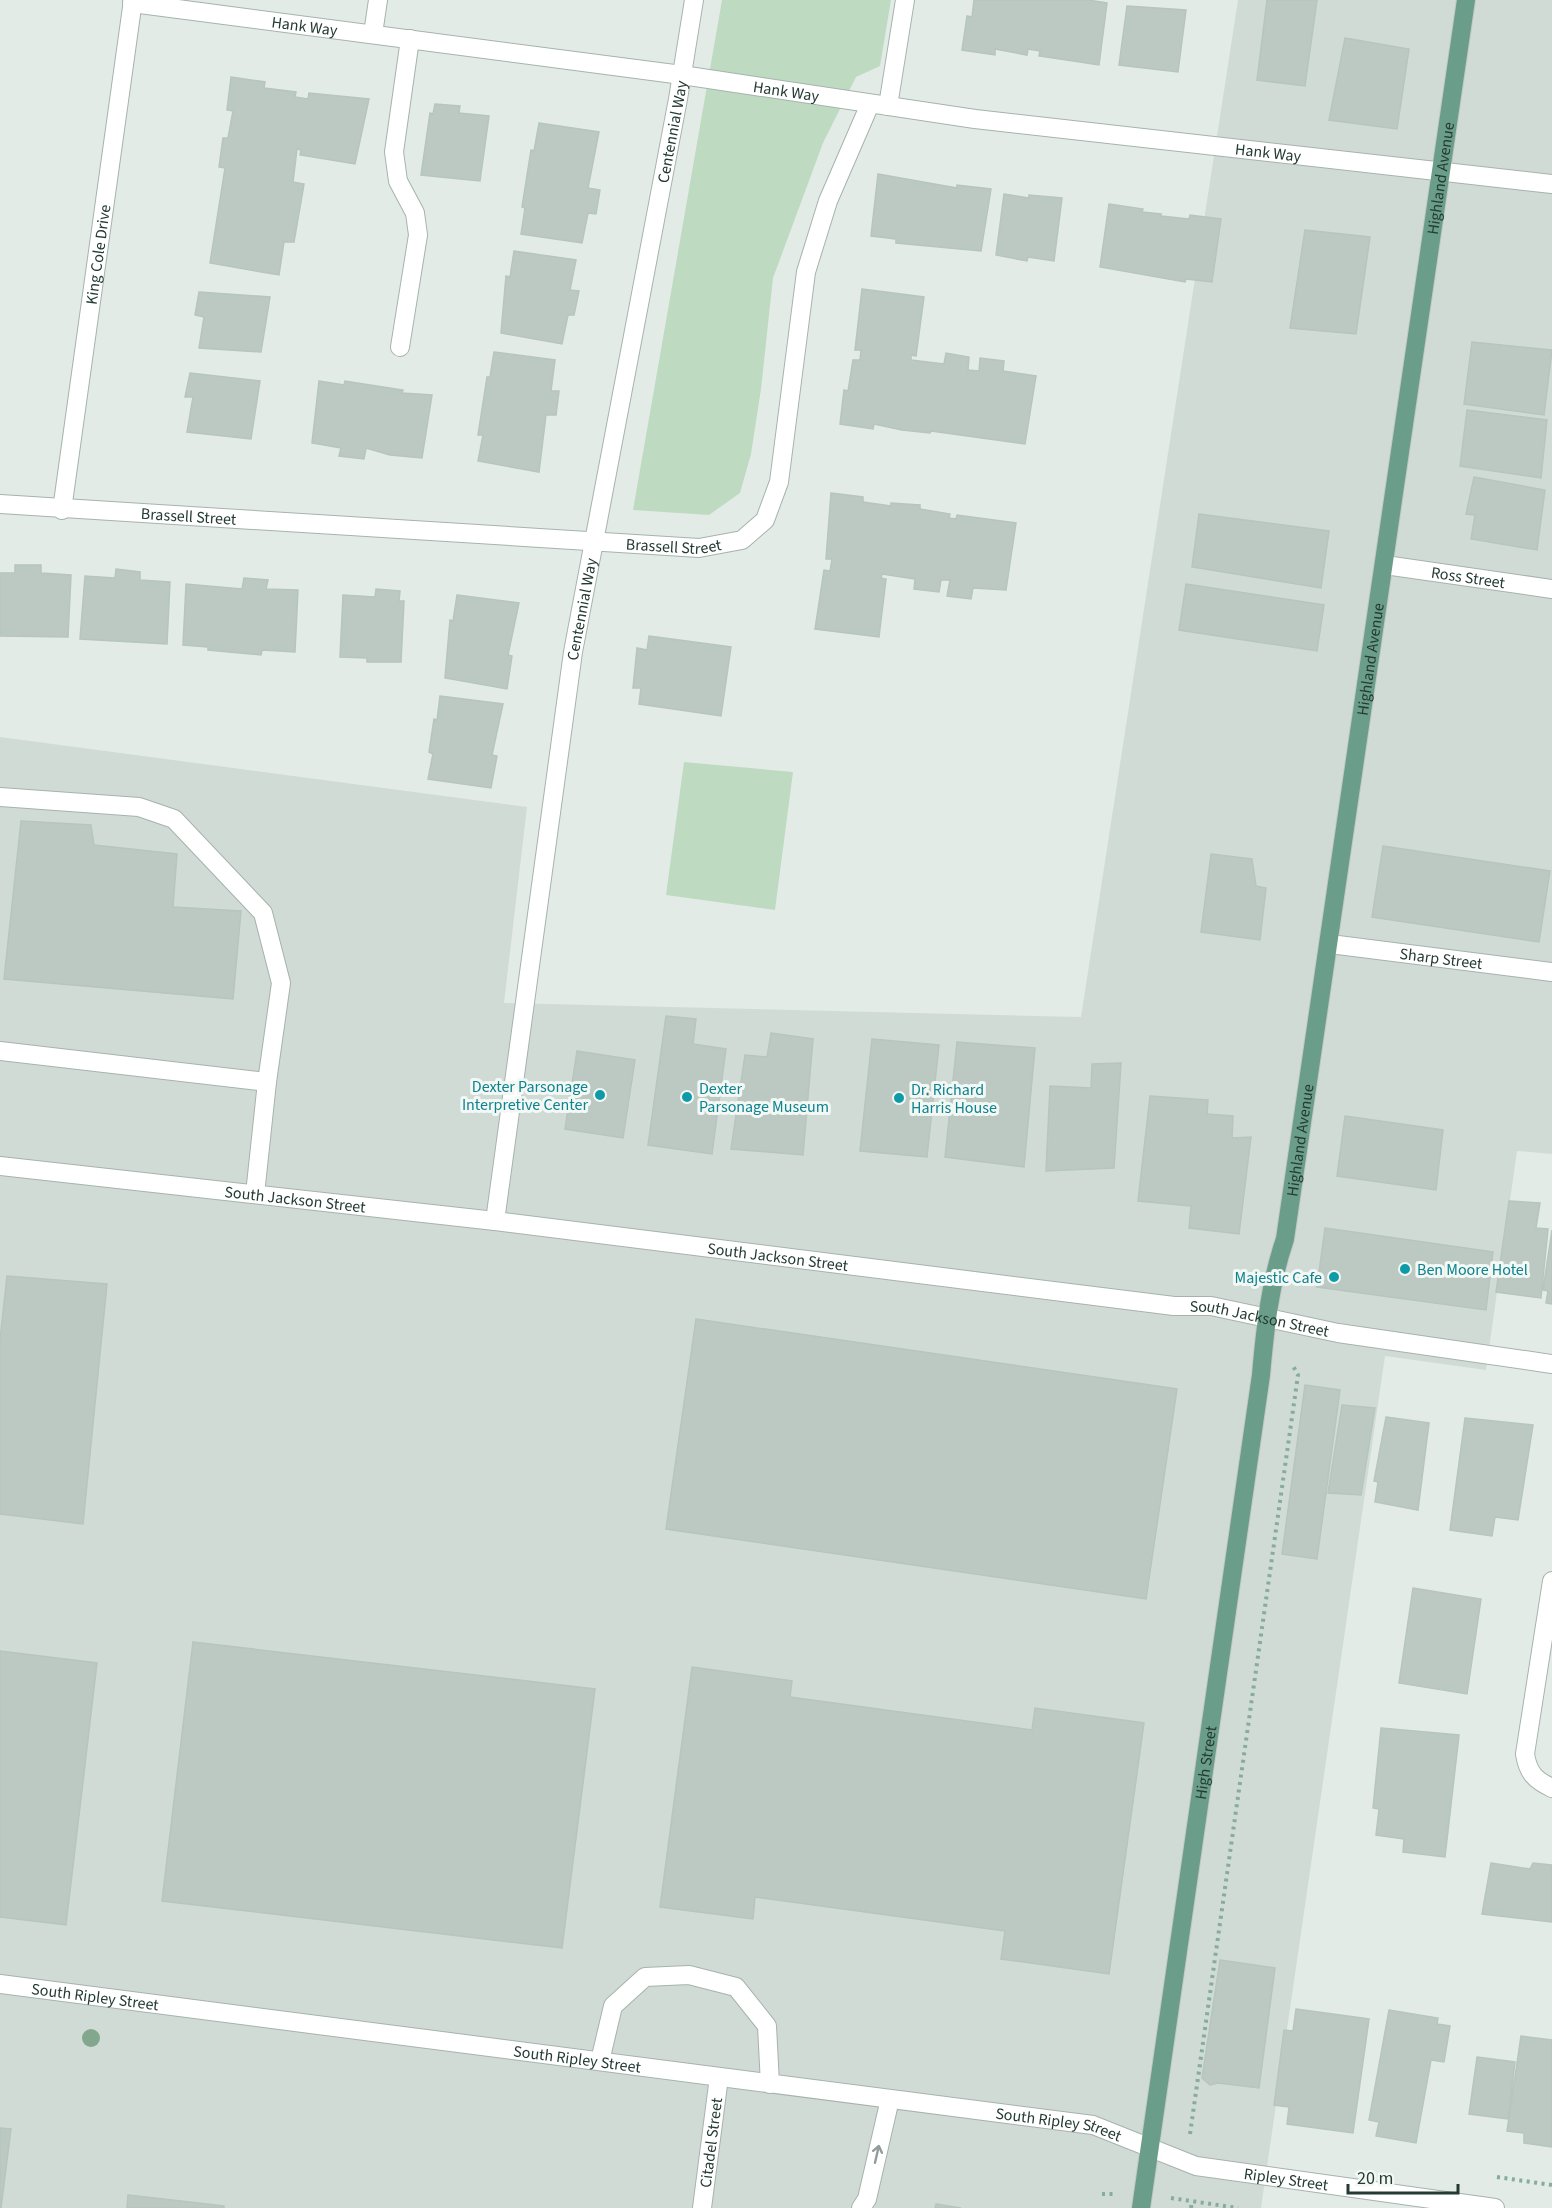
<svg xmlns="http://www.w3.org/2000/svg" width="1552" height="2208" font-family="'Source Sans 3',sans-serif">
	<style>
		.built { fill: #d1dbd6 }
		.green { fill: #bedbc2 }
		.building { fill: #bbc9c2; stroke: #b6c5bd; stroke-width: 1.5 }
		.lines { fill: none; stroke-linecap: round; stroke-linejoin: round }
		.minor-casing { stroke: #a6b3ad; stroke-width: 20 }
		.major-casing { stroke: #c2c8c6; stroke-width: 20 }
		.path { stroke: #86ac9c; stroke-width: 4; stroke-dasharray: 3 4.5; stroke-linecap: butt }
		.minor { stroke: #fff; stroke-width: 18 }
		.major { stroke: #6b9d8b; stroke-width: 18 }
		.tree { fill: #82a78d }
		.oneway { stroke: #929d99 }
		.culture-dot { fill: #0f9aa8; stroke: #f3f8f5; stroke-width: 2 }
		.labels { text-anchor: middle; stroke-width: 6; stroke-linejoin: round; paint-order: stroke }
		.street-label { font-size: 16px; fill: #243b33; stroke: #f3f8f5 }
		.culture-label { font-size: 16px; fill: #0d838f; stroke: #f3f8f5; text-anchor: start }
	</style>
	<rect width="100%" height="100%" fill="#e3ebe7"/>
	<path class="built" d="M1238 0H1552V1154L1517 1151 1486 1370 1385 1356 1261 2208H0V737L527 807 504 1003 1081 1017Z"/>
	<path class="green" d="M722 0H891L880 66 856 77 823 143 773 278 761 389 751 454 740 493 709 515 633 510Z
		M684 762 793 772 775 910 666 895Z"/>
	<path class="building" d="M974 0H1088L1107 3 1099 65 1039 56 1040 51 1028 49 1027 55 995 49V55L962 50 967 16 972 17Z
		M1267 0H1317L1305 86 1257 80Z
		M1127 6 1186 10 1178 72 1119 65Z
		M1345 38 1409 49 1397 129 1329 120Z
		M231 77 265 82 264 88 296 92 295 97 308 99 309 93 369 99 355 164 300 155 301 150 297 149 293 182 304 184 294 242H284L279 275 210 263 225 168 219 167 223 138H228L233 111 227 110Z
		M435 104 460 106 459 113 489 116 480 181 421 175 430 113 433 114Z
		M539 123 599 132 588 188 600 190 596 214 588 213 582 243 521 234 525 208 522 207 531 150 534 151Z
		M878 174 957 188V185L991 189 981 251 896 243V239L871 236Z
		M1004 194 1029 198V195L1062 198 1054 261 1028 257 1027 261 996 255Z
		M1109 204 1143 209 1142 212 1161 214V216L1189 219 1190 215 1221 219 1212 282 1186 279 1185 282 1100 267Z
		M1305 230 1370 237 1356 334 1290 328Z
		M514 251 576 260 570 290 579 291 574 315H568L562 344 501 333 506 276 510 277Z
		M862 289 924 297 916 356 911 355V360L944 364 946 353 969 357 968 370 979 371 980 358 1004 361 1003 371 1036 376 1025 444 931 431 930 433 902 430 874 424 873 429 840 424 844 390 848 391 853 360H860L861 350H855Z
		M199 292 270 297 261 352 199 348 204 317 195 315Z
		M1472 342 1552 350 1544 415 1464 404Z
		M494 352 555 360 551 391H559L556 415H546L539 472 478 461 483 435H478L487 377H490Z
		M190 373 260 381 251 439 187 432 193 397H185Z
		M319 381 344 385 345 381 403 390 402 393 432 395 422 458 390 455 366 448 364 459 339 456 341 448 312 443Z
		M1467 410 1547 420 1541 478 1460 466Z
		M1474 477 1545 490 1537 550 1471 539 1475 515 1466 514Z
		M831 493 863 497V502L891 506V503L920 505V509L950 514 949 518 956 519 957 515 1016 523 1006 590 973 588 971 599 947 596 950 580H941L939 592 914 589 915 579 882 574 881 578 886 579 879 637 815 629 824 570 830 571 832 559H826Z
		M1199 514 1329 531 1321 588 1192 567Z
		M15 565H41V573L71 575 68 637 0 636V573H15Z
		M116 569 140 572V580L170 582 167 644 80 639 85 576 115 578Z
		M244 578 268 580 266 589 298 590 295 652 262 650 261 655 208 650V647L183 645 186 584 242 589Z
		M1186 584 1324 605 1317 651 1179 630Z
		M376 589 400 591 399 601H404L401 662H367V658L340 657 343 595 375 597Z
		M457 595 519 603 508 655 512 656 507 689 445 678 450 620 453 621Z
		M649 636 731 647 721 716 639 704 641 688H633L637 648 647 650Z
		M440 696 503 704 492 755 497 756 491 788 428 779 433 754 429 752 434 719 437 720Z
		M21 821 91 825 94 845 177 854 173 907 241 911 233 999 4 979Z
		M1383 846 1550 871 1539 942 1372 917Z
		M1211 854 1252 859 1256 886 1266 888 1260 940 1201 932Z
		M666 1016 696 1019 693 1044 726 1049 712 1154 648 1145Z
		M771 1033 813 1039 803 1155 731 1149 745 1055 767 1057Z
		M872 1039 939 1045 927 1157 860 1151Z
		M957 1042 1035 1048 1024 1167 945 1157Z
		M577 1051 635 1060 623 1138 565 1129Z
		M1121 1063 1114 1168 1046 1171 1050 1086 1091 1088 1092 1064Z
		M1150 1096 1208 1100 1207 1114 1233 1116 1232 1138 1251 1137 1239 1234 1189 1228 1191 1206 1138 1201Z
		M1345 1116 1443 1130 1436 1190 1337 1176Z
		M1509 1201 1540 1203 1536 1228 1548 1229 1541 1298 1496 1292Z
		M1325 1228 1493 1252 1486 1310 1317 1287Z
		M1552 1230V1304L1546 1303 1548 1291 1543 1290Z
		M7 1276 107 1284 83 1524 0 1514V1340Z
		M696 1319 1177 1389 1146 1599 666 1529Z
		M1305 1385 1340 1390 1317 1559 1282 1554Z
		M1342 1405 1375 1408 1361 1495 1328 1493Z
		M1386 1417 1429 1423 1418 1510 1375 1502 1378 1482 1374 1481Z
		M1465 1418 1533 1425 1518 1520 1495 1517 1492 1536 1450 1530Z
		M1413 1588 1481 1599 1467 1694 1399 1683Z
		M193 1642 595 1689 562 1948 162 1901Z
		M0 1651 97 1663 66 1925 0 1917Z
		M692 1667 792 1681 790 1697 1032 1730 1035 1708 1144 1723 1109 1974 1001 1959 1005 1931 755 1897 753 1919 660 1907Z
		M1381 1728 1459 1735 1445 1857 1403 1852 1404 1839 1376 1835 1379 1809 1373 1808Z
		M1491 1863 1530 1869 1533 1863 1552 1865V1922L1482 1914Z
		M1220 1960 1275 1968 1259 2088 1218 2083 1210 2085 1202 2078Z
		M1296 2009 1369 2019 1353 2133 1287 2124 1289 2107 1274 2105 1284 2030 1293 2031Z
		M1389 2010 1438 2018 1437 2024 1450 2026 1444 2062 1431 2060 1416 2143 1376 2136 1379 2122 1369 2120Z
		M1521 2036 1552 2040V2147L1524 2143V2133L1507 2131Z
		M1477 2057 1515 2062 1508 2119 1469 2114Z
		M0 2128 11 2129 1 2208H0Z
		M128 2195 224 2206V2208H127Z
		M936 2204 961 2208H935Z"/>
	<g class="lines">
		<g class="minor-casing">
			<g id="minor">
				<path id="s1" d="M132 3 682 75 975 119 1552 184"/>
				<path d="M373 34 378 0"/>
				<path d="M888 106 905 0"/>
				<path d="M400 347 418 235 415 213 398 181 394 152 410 39"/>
				<path id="s2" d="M0 504 699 548 742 540 765 520 779 482 806 272 828 201 870 104"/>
				<path id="s3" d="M62 510 133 0"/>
				<path id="s4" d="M1385 565 1552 589"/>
				<path d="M0 797 139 807 174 819 263 913 281 983 267 1082 0 1051"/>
				<path id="s5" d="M1330 944 1552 972"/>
				<path id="s6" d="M0 1166 495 1221 1174 1306H1211L1338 1333 1552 1364"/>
				<path d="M255 1194 267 1082"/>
				<path id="s7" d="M495 1221 573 652 678 99 694 0"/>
				<path d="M1552 1581 1525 1754C1528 1773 1535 1780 1552 1788"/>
				<path id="s8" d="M0 1984 1093 2125 1196 2166 1495 2208"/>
				<path d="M600 2061 613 2006 645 1977 689 1975 736 1987 767 2026 770 2084"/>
				<path id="s9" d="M702 2208 719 2077"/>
				<path d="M861 2208 867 2199 890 2099"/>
			</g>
		</g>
		<g class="major-casing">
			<g id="major">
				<path id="s10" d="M1141 2208 1261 1375C1265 1329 1270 1283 1285 1239L1466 0"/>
			</g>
		</g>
		<path class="path" d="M1190 2134 1298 1375 1292 1364
			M1497 2177 1552 2185
			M1102 2194H1116
			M1171 2198 1238 2208
			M1191 2208 1192 2201"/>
		<use href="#minor" class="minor"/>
		<use href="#major" class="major"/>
	</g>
	<circle class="tree" cx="91" cy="2038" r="9"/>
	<defs><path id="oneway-shaft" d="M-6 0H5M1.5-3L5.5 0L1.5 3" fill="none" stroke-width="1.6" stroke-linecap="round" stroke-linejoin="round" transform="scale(1.5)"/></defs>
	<use class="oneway" href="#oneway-shaft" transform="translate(877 2154) rotate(-77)"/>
	<g class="culture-dot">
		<circle cx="600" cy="1095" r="6"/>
		<circle cx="687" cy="1097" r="6"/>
		<circle cx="899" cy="1098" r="6"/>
		<circle cx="1405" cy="1269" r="6"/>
		<circle cx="1334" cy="1277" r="6"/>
	</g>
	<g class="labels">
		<g class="street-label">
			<text dy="6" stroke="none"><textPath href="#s1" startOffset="174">Hank Way</textPath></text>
			<text dy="6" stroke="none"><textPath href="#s1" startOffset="660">Hank Way</textPath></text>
			<text dy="6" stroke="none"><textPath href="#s7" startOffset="1104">Centennial Way</textPath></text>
			<text dy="6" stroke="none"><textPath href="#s1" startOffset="1146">Hank Way</textPath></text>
			<text dy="6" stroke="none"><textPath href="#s10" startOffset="2052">Highland Avenue</textPath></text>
			<text dy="6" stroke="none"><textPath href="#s3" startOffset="258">King Cole Drive</textPath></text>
			<text dy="6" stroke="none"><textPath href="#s2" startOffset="189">Brassell Street</textPath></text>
			<text dy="6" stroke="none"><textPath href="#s2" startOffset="675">Brassell Street</textPath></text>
			<text dy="6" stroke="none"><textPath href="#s4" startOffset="84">Ross Street</textPath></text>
			<text dy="6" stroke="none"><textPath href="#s7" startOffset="618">Centennial Way</textPath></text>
			<text dy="6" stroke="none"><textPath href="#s10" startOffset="1566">Highland Avenue</textPath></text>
			<text dy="6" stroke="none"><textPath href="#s5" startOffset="112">Sharp Street</textPath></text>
			<text dy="6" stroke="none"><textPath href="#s10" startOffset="1080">Highland Avenue</textPath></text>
			<text dy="6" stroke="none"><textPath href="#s6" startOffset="297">South Jackson Street</textPath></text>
			<text dy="6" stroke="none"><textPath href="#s6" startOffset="783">South Jackson Street</textPath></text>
			<text dy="6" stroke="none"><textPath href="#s6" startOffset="1269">South Jackson Street</textPath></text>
			<text dy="6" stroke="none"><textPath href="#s10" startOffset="450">High Street</textPath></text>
			<text dy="6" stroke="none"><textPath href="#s8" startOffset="96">South Ripley Street</textPath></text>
			<text dy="6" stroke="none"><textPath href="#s8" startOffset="582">South Ripley Street</textPath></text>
			<text dy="6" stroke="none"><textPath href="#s8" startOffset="1068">South Ripley Street</textPath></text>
			<text dy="6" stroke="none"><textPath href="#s9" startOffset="66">Citadel Street</textPath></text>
			<text dy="6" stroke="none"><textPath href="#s8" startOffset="1304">Ripley Street</textPath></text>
		</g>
		<g class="culture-label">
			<text x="588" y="1092" text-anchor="end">Dexter Parsonage<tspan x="588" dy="18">Interpretive Center</tspan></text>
			<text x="699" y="1094">Dexter<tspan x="699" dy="18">Parsonage Museum</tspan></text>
			<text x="911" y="1095">Dr. Richard<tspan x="911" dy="18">Harris House</tspan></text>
			<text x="1417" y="1275">Ben Moore Hotel</text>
			<text x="1322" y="1283" text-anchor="end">Majestic Cafe</text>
		</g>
	</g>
	<path d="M1348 2184v9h110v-9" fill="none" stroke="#243b33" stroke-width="3"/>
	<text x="1357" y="2184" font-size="18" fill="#243b33" stroke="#f3f8f5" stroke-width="4.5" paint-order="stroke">20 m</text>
</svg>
